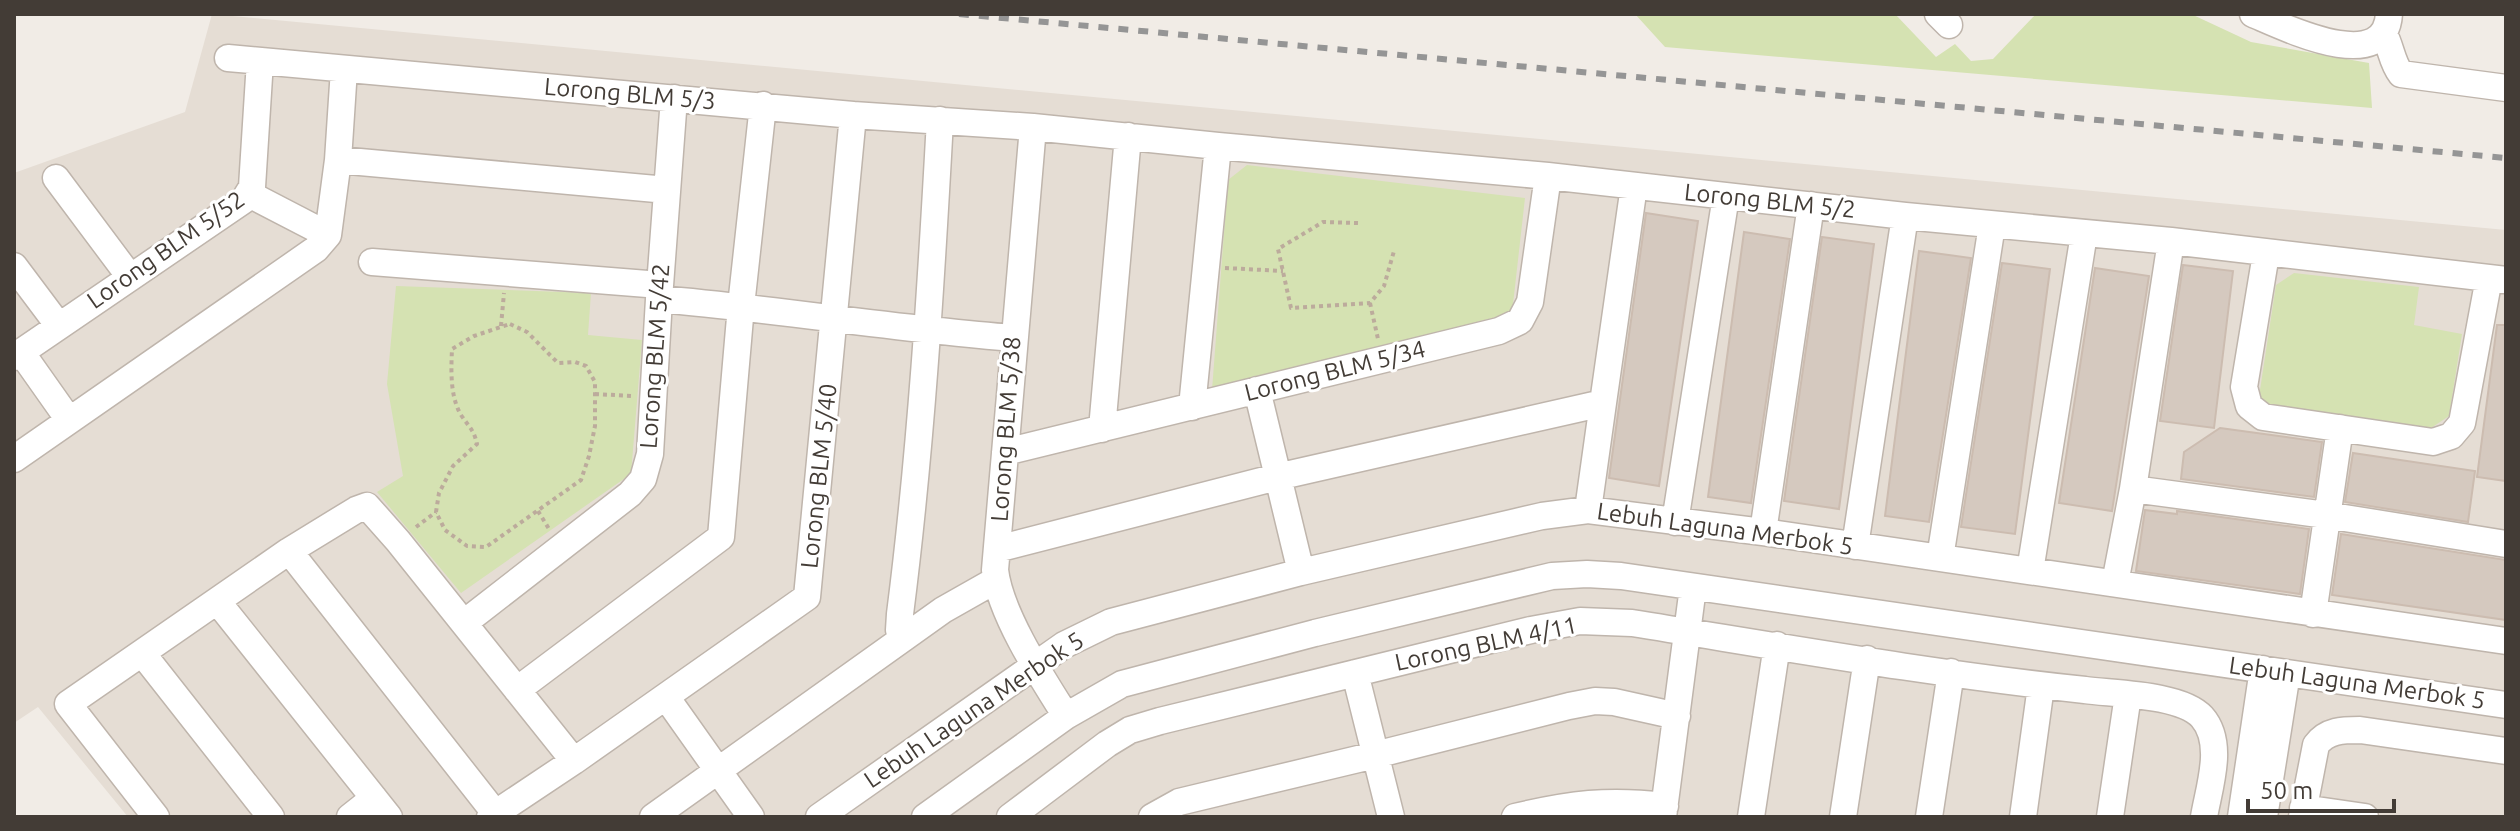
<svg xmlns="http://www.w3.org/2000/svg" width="2520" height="831" font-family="Ubuntu,sans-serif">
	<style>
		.residential { fill: #e5ddd4 }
		.green { fill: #d5e2b2 }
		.building { fill: #d5c9bf; stroke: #ccbcb0; stroke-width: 2 }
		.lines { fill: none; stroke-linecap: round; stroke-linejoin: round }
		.minor-casing { stroke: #bfb5ac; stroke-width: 29 }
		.path { stroke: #bcab9c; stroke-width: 4; stroke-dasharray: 4 4; stroke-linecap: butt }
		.minor { stroke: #fff; stroke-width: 26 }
		.rail { stroke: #959595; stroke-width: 6; stroke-dasharray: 10 10; stroke-linecap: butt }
		.labels { text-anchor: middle; stroke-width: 6; stroke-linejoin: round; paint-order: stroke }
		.street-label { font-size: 24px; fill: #433c36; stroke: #fff }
	</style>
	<rect width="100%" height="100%" fill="#f1ece6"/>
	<path class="residential" d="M212 14 2506 230V817H128L38 707 14 723V173L185 112Z"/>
	<path class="green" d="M1635 14H1895L1936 57 1955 44 1971 61 1993 59 2036 14H2191L2251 42 2369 63 2372 108 1665 47Z
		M1247 165 1525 198 1512 313 1212 390 1228 180Z
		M2294 273 2419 287 2414 325 2462 334 2449 416 2431 428 2258 403 2276 285Z
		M396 286 591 293 588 335 642 340 631 474 461 593 377 492 403 476 387 384Z"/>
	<path class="building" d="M1646 213 1698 221 1659 486 1609 478Z
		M1744 232 1790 239 1751 503 1708 497Z
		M1822 237 1874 244 1839 509 1784 501Z
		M1919 251 1971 258 1929 522 1885 516Z
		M2002 263 2050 269 2015 534 1961 527Z
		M2183 265 2233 271 2214 428 2160 421Z
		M2095 268 2149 276 2112 511 2059 503Z
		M2497 325H2506V481L2477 477Z
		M2220 428 2322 442 2314 497 2181 479 2184 452Z
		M2353 453 2475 471 2468 522 2345 502Z
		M2145 510 2177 514V511L2309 529 2300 594 2136 571Z
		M2341 534 2506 560V620L2332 595Z"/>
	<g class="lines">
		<g class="minor-casing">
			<path id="minor" d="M1938 14 1949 25
				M2253 14C2284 27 2385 77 2389 14
				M2384 34C2391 47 2392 63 2401 74L2506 88
				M228 58 853 115 1033 127 1218 146 1548 176 1905 216 2171 241 2506 280
				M1033 127 995 570C1000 614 1042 678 1066 716
				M338 160 667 190
				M56 178 130 277
				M249 194 328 235
				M2171 241 2133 489 2326 515 2506 544
				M2266 254 2244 387 2249 406 2263 417 2433 442 2451 436 2462 423 2489 278
				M372 262 660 285
				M14 266 59 326
				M659 299C777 309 894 329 1013 338
				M21 352 69 420
				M14 357 244 200 252 187 260 61
				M1257 390 1301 572
				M1192 407 1218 146
				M1102 429 1128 136
				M1005 452 1499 331 1520 321 1530 302 1548 176
				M14 459 316 249 328 235 338 160 344 69
				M1588 510 1603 403
				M1675 522 1726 196
				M1763 532 1811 205
				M1855 546 1905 216
				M997 549 1277 477 1603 403 1634 186
				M289 551 495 813
				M1940 558 1992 225
				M2030 571 2084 234
				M2115 583 2133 489
				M217 601 389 817
				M2313 614 2340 428
				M464 623 630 494 643 479 650 454 659 299 674 98
				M902 639 899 630 900 614C921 450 931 285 940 120
				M142 653 271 817
				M1355 673 1391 817
				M517 690 721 537 741 306 763 105
				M666 697 751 817
				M2303 808 2365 817
				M156 817 68 704 289 551 356 510 367 506 398 541 574 761
				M350 817 374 798
				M490 817 574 761 807 597 853 115
				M653 817 943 610 996 580
				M819 817 1064 645 1111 622 1301 572 1542 516 1588 510 1763 532 2506 641
				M925 817 1066 716 1122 684 1315 633 1552 576 1587 574 1621 576 2506 705
				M1010 817 1107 744 1130 730 1160 721 1531 630 1580 621 1632 623C1782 647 1933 674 2085 690 2114 694 2181 694 2202 717 2225 743 2209 787 2204 817
				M1152 817 1179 802 1375 755 1569 706 1595 701 1614 702 1677 716
				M1515 817C1570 804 1608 799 1665 806
				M1663 817 1693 587
				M1751 817 1777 645
				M1843 817 1867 659
				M1929 817 1951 672
				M2023 817 2041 686
				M2110 817 2128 695
				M2241 817 2263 669
				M2264 817 2287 673
				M2302 817 2316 745C2327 730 2343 730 2360 730L2506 751"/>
		</g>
		<path class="path" d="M1358 223 1323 222 1278 249 1291 308 1370 303 1384 286 1394 251
			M1225 268 1283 271
			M1370 303 1378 339
			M510 324 527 332 558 363 575 362 586 366 595 382V426L589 456 581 480 486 547 467 546 445 530 436 512 439 493 453 466 477 444C474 430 469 427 461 415 450 396 451 371 452 349L474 336Z
			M501 326 504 293
			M595 394 632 396
			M538 511 549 529
			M416 527 436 512"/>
		<use href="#minor" class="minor"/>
		<path class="rail" d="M959 14 2506 158"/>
	</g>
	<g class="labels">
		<g class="street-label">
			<text transform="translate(630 94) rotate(5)" y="8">Lorong BLM 5/3</text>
			<text transform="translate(1770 201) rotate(6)" y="8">Lorong BLM 5/2</text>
			<text transform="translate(166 250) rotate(-35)" y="8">Lorong BLM 5/52</text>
			<text transform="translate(655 356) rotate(-86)" y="8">Lorong BLM 5/42</text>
			<text transform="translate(1335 371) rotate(-14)" y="8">Lorong BLM 5/34</text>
			<text transform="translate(1006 429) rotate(-86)" y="8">Lorong BLM 5/38</text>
			<text transform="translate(819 476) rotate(-84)" y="8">Lorong BLM 5/40</text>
			<text transform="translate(1725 529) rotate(8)" y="8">Lebuh Laguna Merbok 5</text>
			<text transform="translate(1486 644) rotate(-12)" y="8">Lorong BLM 4/11</text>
			<text transform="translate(2357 683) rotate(8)" y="8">Lebuh Laguna Merbok 5</text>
			<text transform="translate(974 710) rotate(-34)" y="8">Lebuh Laguna Merbok 5</text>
		</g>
	</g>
	<rect width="2520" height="831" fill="none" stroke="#433c36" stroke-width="32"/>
	<path d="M2248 799v12h146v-12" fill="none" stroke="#433c36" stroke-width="4"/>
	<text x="2260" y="799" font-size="24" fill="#433c36" stroke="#ffffff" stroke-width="6" paint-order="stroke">50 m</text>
</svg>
